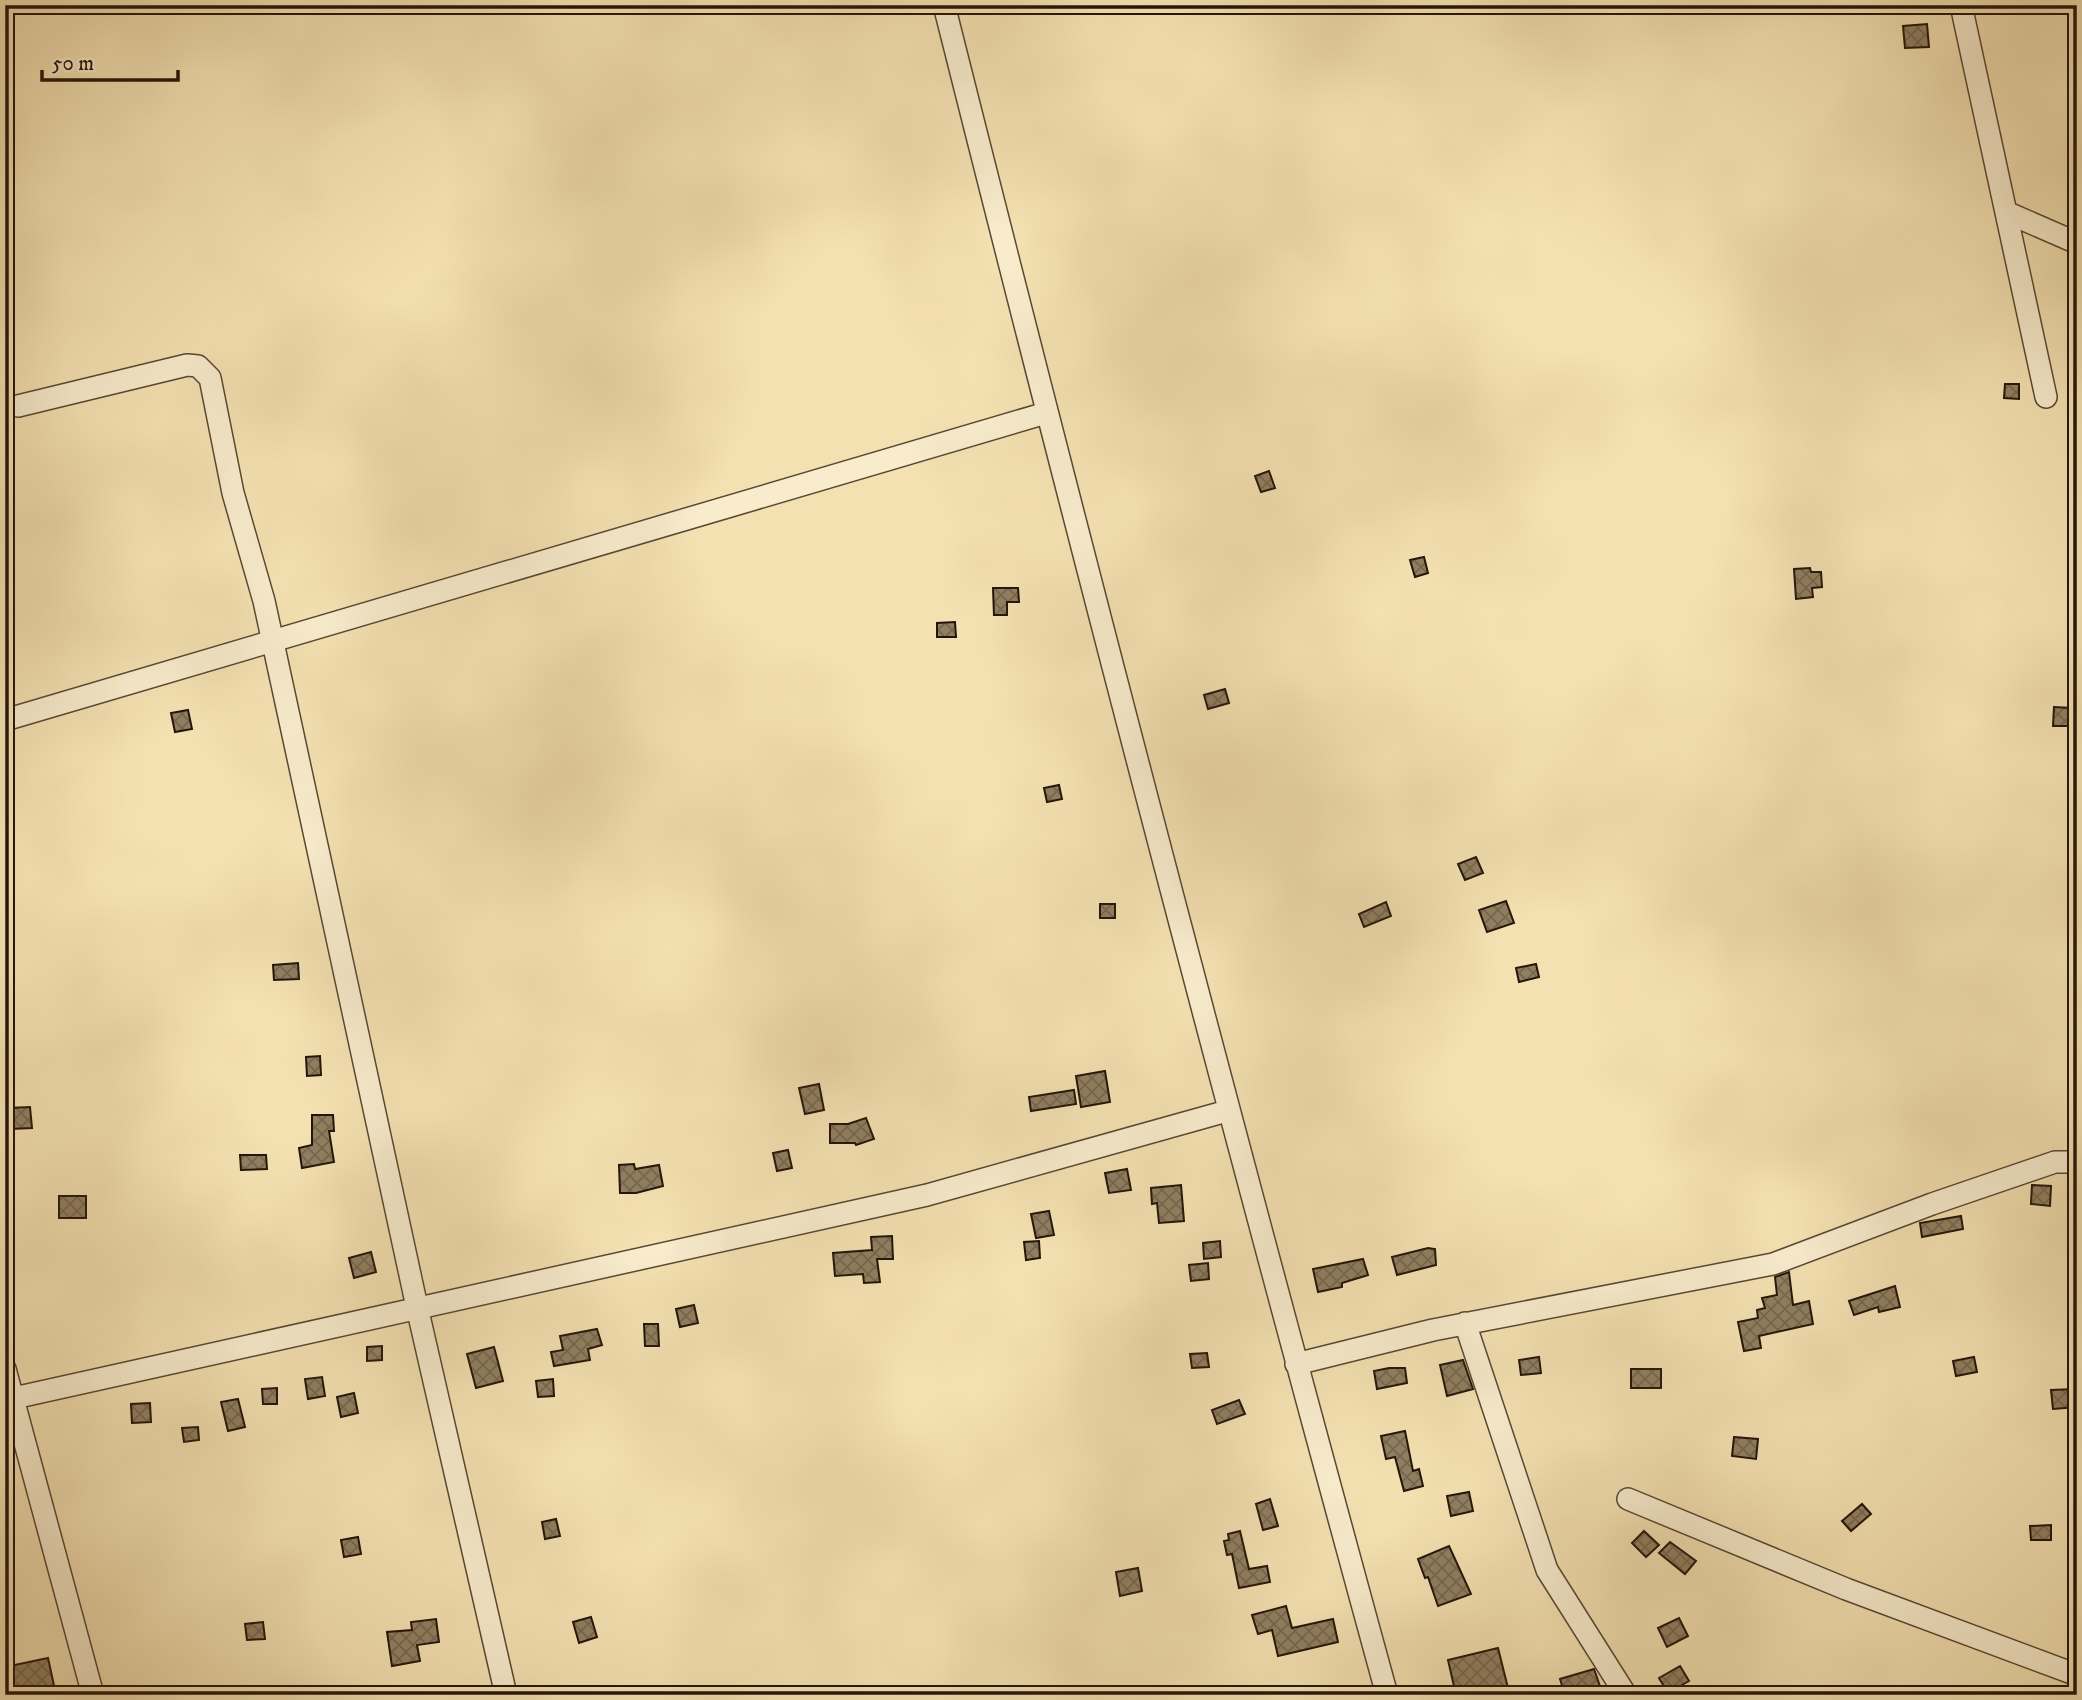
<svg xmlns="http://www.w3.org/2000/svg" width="2082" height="1700" font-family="'IM FELL DW Pica',serif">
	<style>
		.building { fill: url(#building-cross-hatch); stroke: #241509; stroke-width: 2 }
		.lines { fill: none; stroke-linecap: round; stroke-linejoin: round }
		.minor-casing { stroke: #584833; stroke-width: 24 }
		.minor { stroke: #f8eccd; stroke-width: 21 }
	</style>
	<defs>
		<pattern id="building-cross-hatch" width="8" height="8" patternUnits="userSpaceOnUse" patternTransform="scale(1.75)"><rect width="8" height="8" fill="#907f61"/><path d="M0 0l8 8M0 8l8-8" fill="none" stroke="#75674e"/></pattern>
	</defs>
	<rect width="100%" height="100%" fill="#f4e1b2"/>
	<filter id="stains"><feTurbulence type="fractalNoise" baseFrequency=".00286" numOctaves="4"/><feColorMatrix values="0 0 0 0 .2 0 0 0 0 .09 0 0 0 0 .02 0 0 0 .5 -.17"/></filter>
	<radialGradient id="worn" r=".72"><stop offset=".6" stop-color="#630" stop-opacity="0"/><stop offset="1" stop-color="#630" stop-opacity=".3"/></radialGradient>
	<path class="building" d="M1927 24 1929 47 1905 48 1903 26Z
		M2005 384H2019V399L2004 398Z
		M1269 471 1275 488 1261 492 1255 476Z
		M1424 557 1428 573 1415 577 1410 560Z
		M1810 568 1811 572H1821L1822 587 1812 588 1813 597 1796 599 1794 569Z
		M993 588H1018L1019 602H1007V615H994Z
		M955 622 956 637H937V623Z
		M1225 689 1229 703 1208 709 1204 695Z
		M2054 707 2071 708 2070 726H2053Z
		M188 710 192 729 175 732 171 713Z
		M1059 785 1062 799 1047 802 1044 788Z
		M1476 857 1483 873 1465 880 1458 864Z
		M1506 901 1514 923 1487 932 1479 910Z
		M1386 902 1391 916 1364 927 1359 914Z
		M1100 904H1115V918H1100Z
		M298 963 299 979 274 980 273 965Z
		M1536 964 1539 977 1519 982 1516 968Z
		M320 1056 321 1075 307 1076 306 1057Z
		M1105 1071 1110 1102 1081 1107 1076 1076Z
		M819 1084 824 1110 805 1114 799 1088Z
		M1074 1090 1076 1104 1031 1111 1029 1097Z
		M30 1107 32 1128 10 1129 9 1108Z
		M312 1115H333L334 1131H329L334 1162 302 1168 299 1148 312 1145Z
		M866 1118 874 1139 856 1145 855 1143H830V1124H848Z
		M788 1150 792 1168 777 1171 773 1153Z
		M240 1155H266L267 1169 241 1170Z
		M634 1164 635 1169 659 1165 663 1186 636 1193H620L619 1165Z
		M1127 1169 1131 1190 1109 1193 1105 1173Z
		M1181 1185 1184 1221 1159 1223 1157 1203 1152 1204 1151 1188Z
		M2032 1185 2051 1186 2050 1206 2031 1204Z
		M59 1196H86V1218H59Z
		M1049 1211 1054 1235 1036 1238 1031 1214Z
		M1961 1216 1963 1229 1922 1237 1920 1223Z
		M892 1236 893 1259H877L880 1282 864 1283 863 1274 835 1276 833 1253 872 1250 871 1237Z
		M1039 1241 1040 1258 1026 1260 1024 1242Z
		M1220 1241 1221 1257 1204 1259 1203 1243Z
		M1428 1248 1435 1249 1436 1265 1397 1275 1392 1257Z
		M371 1252 376 1272 354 1278 349 1258Z
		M1363 1259 1368 1275 1342 1283V1287L1318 1292 1313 1269Z
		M1208 1263 1209 1279 1191 1281 1189 1265Z
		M1789 1272 1793 1305 1809 1301 1813 1324 1759 1336 1761 1348 1744 1351 1738 1322 1758 1318 1757 1310 1765 1308 1762 1298 1777 1295 1775 1277Z
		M1895 1286 1900 1307 1879 1312 1878 1307 1854 1315 1849 1301Z
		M694 1305 698 1323 680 1327 676 1309Z
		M644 1324H658L659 1346H645Z
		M597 1329 602 1345 588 1349 590 1360 554 1366 551 1352 563 1350 560 1336Z
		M382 1346V1360L367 1361V1347Z
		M494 1347 503 1381 476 1388 467 1354Z
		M1207 1353 1209 1367 1192 1368 1190 1354Z
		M1539 1357 1541 1373 1521 1375 1519 1360Z
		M1974 1357 1977 1372 1956 1376 1953 1361Z
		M1463 1360 1473 1389 1447 1396 1440 1365Z
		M1389 1368H1405L1407 1383 1377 1389 1374 1371Z
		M1631 1369H1661V1388H1631Z
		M322 1377 325 1396 308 1399 305 1379Z
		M553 1379 554 1396 538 1397 536 1381Z
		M277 1388V1404H263L262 1389Z
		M2075 1389 2077 1407 2053 1409 2051 1390Z
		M354 1393 358 1413 341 1417 337 1397Z
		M238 1399 245 1427 228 1431 221 1402Z
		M1239 1400 1245 1414 1217 1424 1212 1410Z
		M150 1403 151 1422 132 1423 131 1404Z
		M198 1427 199 1440 184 1442 182 1428Z
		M1405 1431 1413 1471 1419 1469 1423 1486 1404 1491 1395 1457 1386 1459 1381 1436Z
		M1734 1437 1758 1439 1756 1459 1732 1456Z
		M1469 1492 1473 1511 1451 1516 1447 1496Z
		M1270 1499 1278 1526 1263 1530 1256 1504Z
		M1862 1504 1871 1514 1851 1531 1842 1521Z
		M556 1519 560 1536 545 1539 542 1522Z
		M2051 1525V1540H2031L2030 1526Z
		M1240 1531 1249 1569 1267 1566 1270 1582 1239 1588 1232 1554 1227 1555 1224 1541 1229 1540 1228 1534Z
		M1644 1531 1659 1545 1646 1557 1632 1543Z
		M358 1537 361 1554 344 1557 341 1540Z
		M1670 1542 1696 1561 1685 1574 1659 1553Z
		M1449 1546 1471 1594 1438 1606 1428 1577 1425 1578 1418 1559Z
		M1138 1568 1142 1591 1120 1596 1116 1572Z
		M1286 1606 1292 1628 1333 1619 1338 1642 1278 1656 1272 1630 1258 1634 1252 1615Z
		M591 1617 597 1637 579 1643 573 1622Z
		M1679 1618 1688 1636 1667 1647 1658 1628Z
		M436 1619 439 1642 417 1645 420 1661 392 1666 387 1632 412 1630 411 1622Z
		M263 1622 265 1639 247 1640 245 1624Z
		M1498 1648 1508 1688 1479 1695H1456L1448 1660Z
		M48 1658 55 1690 31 1695H10L5 1667Z
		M1680 1666 1689 1681 1668 1693 1659 1678Z
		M1594 1669 1602 1692 1594 1695H1565L1560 1679Z"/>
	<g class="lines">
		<g class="minor-casing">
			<path id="minor" d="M944 5C1086 570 1233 1133 1387 1695
				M1961 5 2046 397
				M2006 212 2077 243
				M18 406 187 365 198 366 210 378 233 493 264 601 417 1307 506 1695
				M5 720 1046 413
				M1465 1323 1547 1570 1626 1695
				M1296 1364 1433 1330 1773 1264 1932 1204 2055 1162H2077
				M5 1369 93 1695
				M5 1400 927 1195 1227 1111
				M1628 1499 1846 1589 2077 1675"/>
		</g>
		<use href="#minor" class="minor"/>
	</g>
	<rect width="2082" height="1700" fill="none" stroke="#f4e1b2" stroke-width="28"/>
	<rect x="7" y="7" width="2068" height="1686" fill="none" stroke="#241509" stroke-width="3.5"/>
	<rect x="14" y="14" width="2054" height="1672" fill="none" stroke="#241509" stroke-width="2"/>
	<path d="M42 70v10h136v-10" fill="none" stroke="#241509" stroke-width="3.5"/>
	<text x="52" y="70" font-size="21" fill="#241509" stroke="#f8eccd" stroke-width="5" paint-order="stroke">50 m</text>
	<rect width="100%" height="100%" filter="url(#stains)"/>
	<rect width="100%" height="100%" fill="url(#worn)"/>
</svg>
